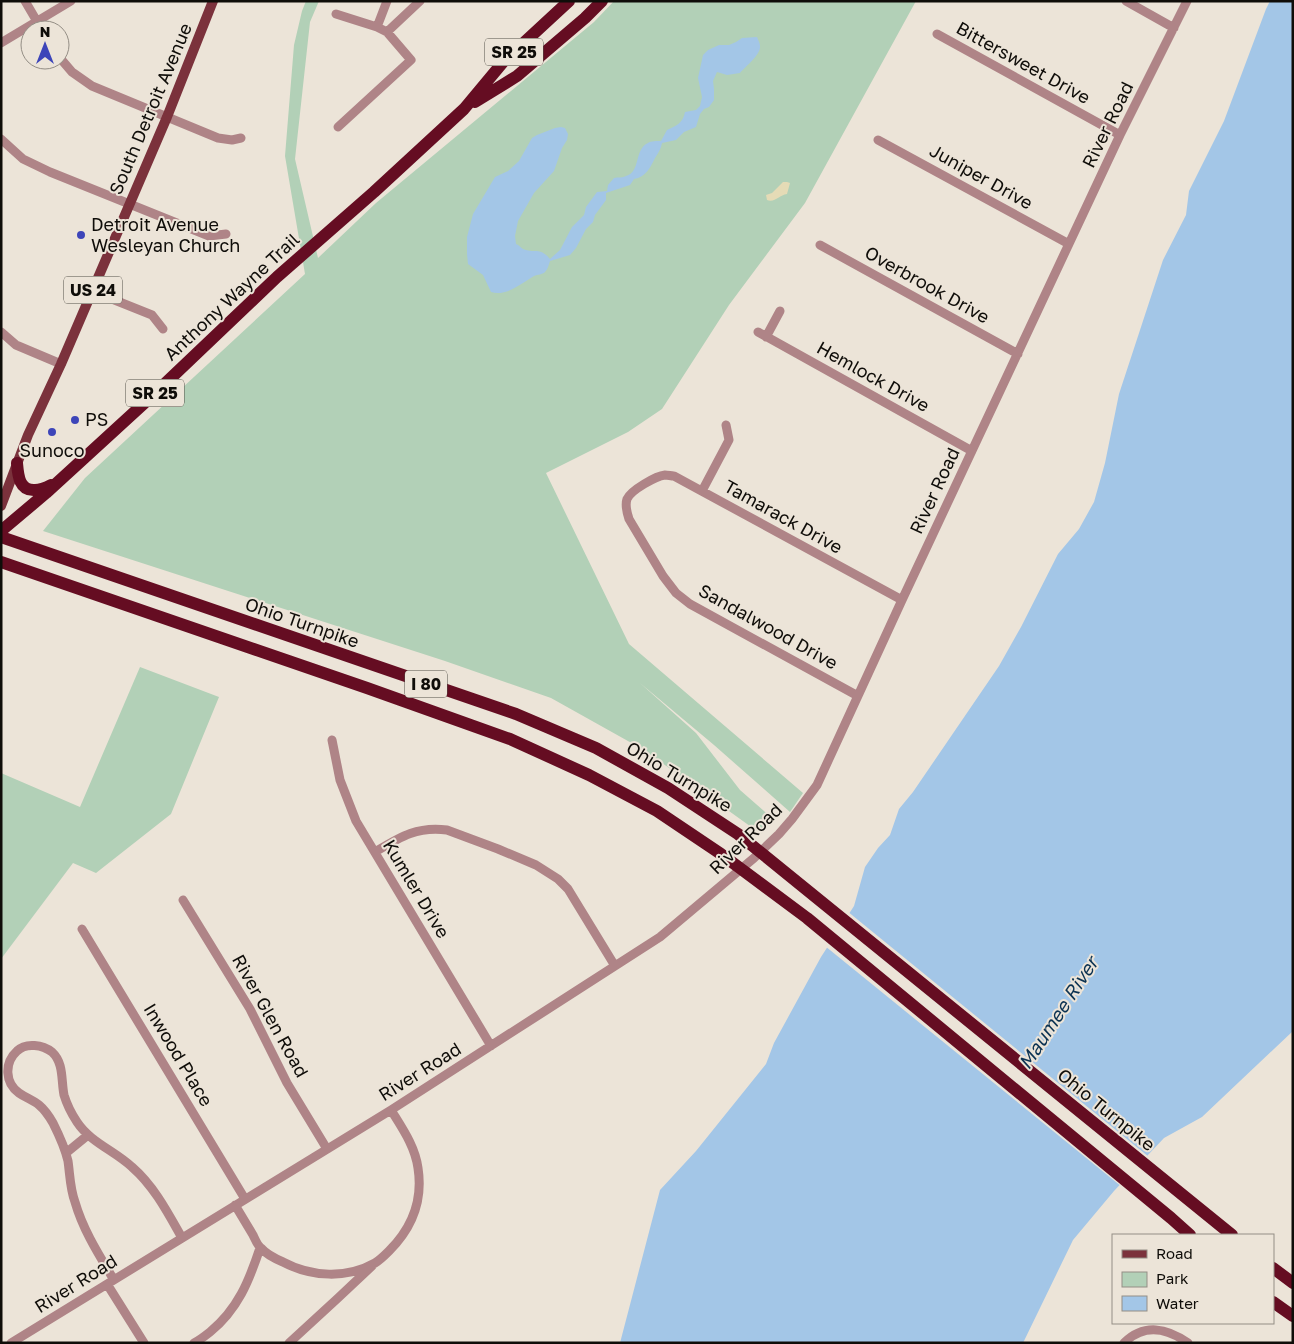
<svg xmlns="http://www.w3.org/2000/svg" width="1294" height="1344" font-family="'Golos Text',sans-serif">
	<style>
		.green { fill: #b2d0b7 }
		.sand { fill: #e5dbb6 }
		.water { fill: #a3c6e7 }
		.pier { fill: #ece4d8 }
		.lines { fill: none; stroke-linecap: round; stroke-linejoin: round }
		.minor { stroke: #af8487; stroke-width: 9 }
		.major { stroke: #7b323c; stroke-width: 10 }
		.highway { stroke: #650d22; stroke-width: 12 }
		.poi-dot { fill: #3d45b9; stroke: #ece4d8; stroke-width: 2 }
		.labels { text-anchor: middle; stroke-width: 4; stroke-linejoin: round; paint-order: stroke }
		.shield { fill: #ece4d8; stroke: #514e47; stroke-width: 1 }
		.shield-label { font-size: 16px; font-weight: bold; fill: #0f0d09 }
		.street-label { font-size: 18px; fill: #0f0d09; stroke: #ece4d8 }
		.poi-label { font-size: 18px; fill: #0f0d09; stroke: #ece4d8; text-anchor: start }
		.water-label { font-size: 19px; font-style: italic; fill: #0c3353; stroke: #ece4d8 }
	</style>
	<rect width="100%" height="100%" fill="#ece4d8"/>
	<path class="green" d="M306 1H319L310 22 295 159 318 258 376 203 594 22 614 1H916L805 203 729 305 662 409 628 432 546 473 629 644 803 793 790 812 714 745 640 683 696 733 740 790 773 819 761 834 644 750 551 698 445 661 43 531 85 478 305 274 285 156 294 45 302 11Z
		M140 667 219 697 171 814 96 873 73 863 1 959V773L80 807Z"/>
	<path class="sand" d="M783 182H787L790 183 787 194C779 195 775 203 767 200L766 195 772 193Z"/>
	<path class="water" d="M1270 1H1293V1031L1202 1117 1164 1138 1114 1191 1073 1240 1023 1343H620L660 1190 696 1151 766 1064 774 1043 821 957 854 906 865 867 878 848 890 835 899 809 913 792 999 666 1021 627 1058 554 1079 529 1094 502 1105 463 1119 394 1163 260 1186 215 1189 191 1224 121 1266 9Z
		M757 37C758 40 760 43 760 46 761 55 746 66 740 73L727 75 717 72 713 81 714 89V100L709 107 704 109 700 114 696 127 684 132 676 140 662 143C661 149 658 153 655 158 650 168 646 177 634 179L630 185 606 193V200L595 215 593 222 586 229 576 248 570 255 550 261C549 264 548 269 545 272 542 275 538 274 534 276 522 283 506 297 491 292L483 275 468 264 467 254V237L473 214 495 177 508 171 519 161 532 138 537 135 555 128 561 127 565 128 568 134 567 140 562 148 554 171 534 193 518 221 515 236 516 244C519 245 521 248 523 249 535 254 539 246 550 259L560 250 572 227 584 215 586 207 597 192 607 191 608 185 614 178C618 177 623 178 626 176 641 172 634 149 648 143 651 141 657 141 661 141L667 130C676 126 683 123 685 112L696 110 700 106 702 97 698 78 703 55 708 50 719 45H729L736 42 742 38Z"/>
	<path class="pier" d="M847 911 1149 1157 1122 1187 825 946Z"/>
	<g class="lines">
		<path class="minor" d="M25 1 42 30
			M1126 1 1174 28
			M336 14 377 27 387 32 411 60 338 127
			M377 27 387 1
			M387 32 420 1
			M937 34 1120 135
			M1 43 71 1
			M60 58 72 72 92 86 218 138 232 140 241 138
			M1 139 23 159 50 172 209 236 226 234
			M878 140 1069 244
			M820 245 1018 354
			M92 291 152 315 163 329
			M1 332 16 345 61 364
			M758 332 972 451
			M766 337 780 311
			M702 491 729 440 726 425
			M858 696 690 604 676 593 663 576 629 519C627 513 625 505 627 499 631 490 656 476 665 475 668 475 671 476 674 476L902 600
			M332 740 340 780 356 821 491 1046
			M375 852C400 837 417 826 447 830L498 849 536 865 558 879 568 889 615 966
			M183 900 250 1009 287 1083 327 1149
			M82 929 245 1199
			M66 1153 88 1135
			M235 1205C241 1215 247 1225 253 1235 255 1239 257 1245 261 1248 266 1254 276 1259 283 1262 311 1277 347 1279 375 1263 380 1260 385 1255 389 1251 412 1228 423 1200 418 1168 415 1146 402 1128 391 1110
			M114 1280C99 1255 83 1230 75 1202 70 1189 70 1175 68 1161 65 1148 59 1135 53 1123 49 1116 45 1110 39 1105 33 1100 26 1098 19 1093 5 1083 4 1063 17 1051 26 1042 43 1045 52 1052 64 1063 61 1080 64 1095 67 1105 71 1113 77 1122 90 1142 115 1151 132 1167 154 1186 168 1213 182 1238
			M107 1284 144 1343
			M11 1343 391 1110 660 937 754 858 779 834 792 819 817 785 902 600 1120 135 1187 1
			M194 1343C200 1340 205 1336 210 1332 238 1309 249 1281 260 1248
			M289 1343 338 1298 372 1266
			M1124 1343C1144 1323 1167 1328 1188 1343"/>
		<path class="major" d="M1 506 28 435 61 364 167 117 213 1"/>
		<path class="highway" d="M475 102 517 76 585 18 602 1
			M17 463C18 475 19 491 35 490 40 490 47 487 51 485
			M1 531 46 493 152 396 277 277 374 192 464 109 504 61 569 1
			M1 537 516 714 596 748 668 788 738 834 1232 1235
			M1 562 367 688 510 739 589 775 657 811 721 854 807 918 1171 1218 1190 1235
			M1273 1268 1293 1283
			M1273 1302 1293 1316"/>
	</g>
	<g class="poi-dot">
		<circle cx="81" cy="235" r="5"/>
		<circle cx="75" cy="420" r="5"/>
		<circle cx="52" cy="432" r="5"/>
	</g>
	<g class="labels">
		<g class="shield">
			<rect x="485" y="38.5" width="58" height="27" rx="4"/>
			<rect x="64" y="276.5" width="58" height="27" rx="4"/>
			<rect x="126" y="379.5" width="58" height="27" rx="4"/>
			<rect x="405" y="670.5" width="42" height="27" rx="4"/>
		</g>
		<g class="shield-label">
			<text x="514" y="58">SR 25</text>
			<text x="93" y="296">US 24</text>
			<text x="155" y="399">SR 25</text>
			<text x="426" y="690">I 80</text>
		</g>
		<g class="street-label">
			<text transform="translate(1023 63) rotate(29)" y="6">Bittersweet Drive</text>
			<text transform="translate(151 109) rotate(-67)" y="6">South Detroit Avenue</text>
			<text transform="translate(1108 125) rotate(-64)" y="6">River Road</text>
			<text transform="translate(981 177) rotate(29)" y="6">Juniper Drive</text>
			<text transform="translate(927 285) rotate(29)" y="6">Overbrook Drive</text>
			<text transform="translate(232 297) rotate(-43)" y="6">Anthony Wayne Trail</text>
			<text transform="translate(873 377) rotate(29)" y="6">Hemlock Drive</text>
			<text transform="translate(935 491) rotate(-65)" y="6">River Road</text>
			<text transform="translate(783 517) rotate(29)" y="6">Tamarack Drive</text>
			<text transform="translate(302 623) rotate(19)" y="6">Ohio Turnpike</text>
			<text transform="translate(768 627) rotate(29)" y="6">Sandalwood Drive</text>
			<text transform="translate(679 777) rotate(31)" y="6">Ohio Turnpike</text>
			<text transform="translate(746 839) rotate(-44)" y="6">River Road</text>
			<text transform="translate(416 889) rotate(59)" y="6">Kumler Drive</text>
			<text transform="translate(270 1016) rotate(61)" y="6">River Glen Road</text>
			<text transform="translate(178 1055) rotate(59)" y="6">Inwood Place</text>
			<text transform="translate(420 1072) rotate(-32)" y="6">River Road</text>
			<text transform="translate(1106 1110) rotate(39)" y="6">Ohio Turnpike</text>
			<text transform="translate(76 1284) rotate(-32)" y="6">River Road</text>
		</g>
		<g class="poi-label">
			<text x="91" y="231">Detroit Avenue<tspan x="91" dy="21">Wesleyan Church</tspan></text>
			<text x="85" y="426">PS</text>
			<text x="52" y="457" text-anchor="middle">Sunoco</text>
		</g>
		<g class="water-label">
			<text transform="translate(1058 1013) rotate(-57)" y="7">Maumee River</text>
		</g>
	</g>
	<rect width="1294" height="1344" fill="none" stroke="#0f0d09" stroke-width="5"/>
	<rect x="1112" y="1234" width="162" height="90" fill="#ece4d8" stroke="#948e85"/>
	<rect x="1122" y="1250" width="25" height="8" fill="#7b323c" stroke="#948e85"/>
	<text x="1156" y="1259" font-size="15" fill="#0f0d09">Road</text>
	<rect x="1122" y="1272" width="25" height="15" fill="#b2d0b7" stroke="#948e85"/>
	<text x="1156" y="1284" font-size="15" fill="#0f0d09">Park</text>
	<rect x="1122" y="1296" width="25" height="15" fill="#a3c6e7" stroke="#948e85"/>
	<text x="1156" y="1309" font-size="15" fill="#0f0d09">Water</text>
	<g transform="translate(45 45)"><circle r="24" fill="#ece4d8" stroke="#948e85"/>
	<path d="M0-4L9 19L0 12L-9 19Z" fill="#3d45b9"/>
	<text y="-8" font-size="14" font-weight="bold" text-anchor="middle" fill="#0f0d09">N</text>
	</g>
</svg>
